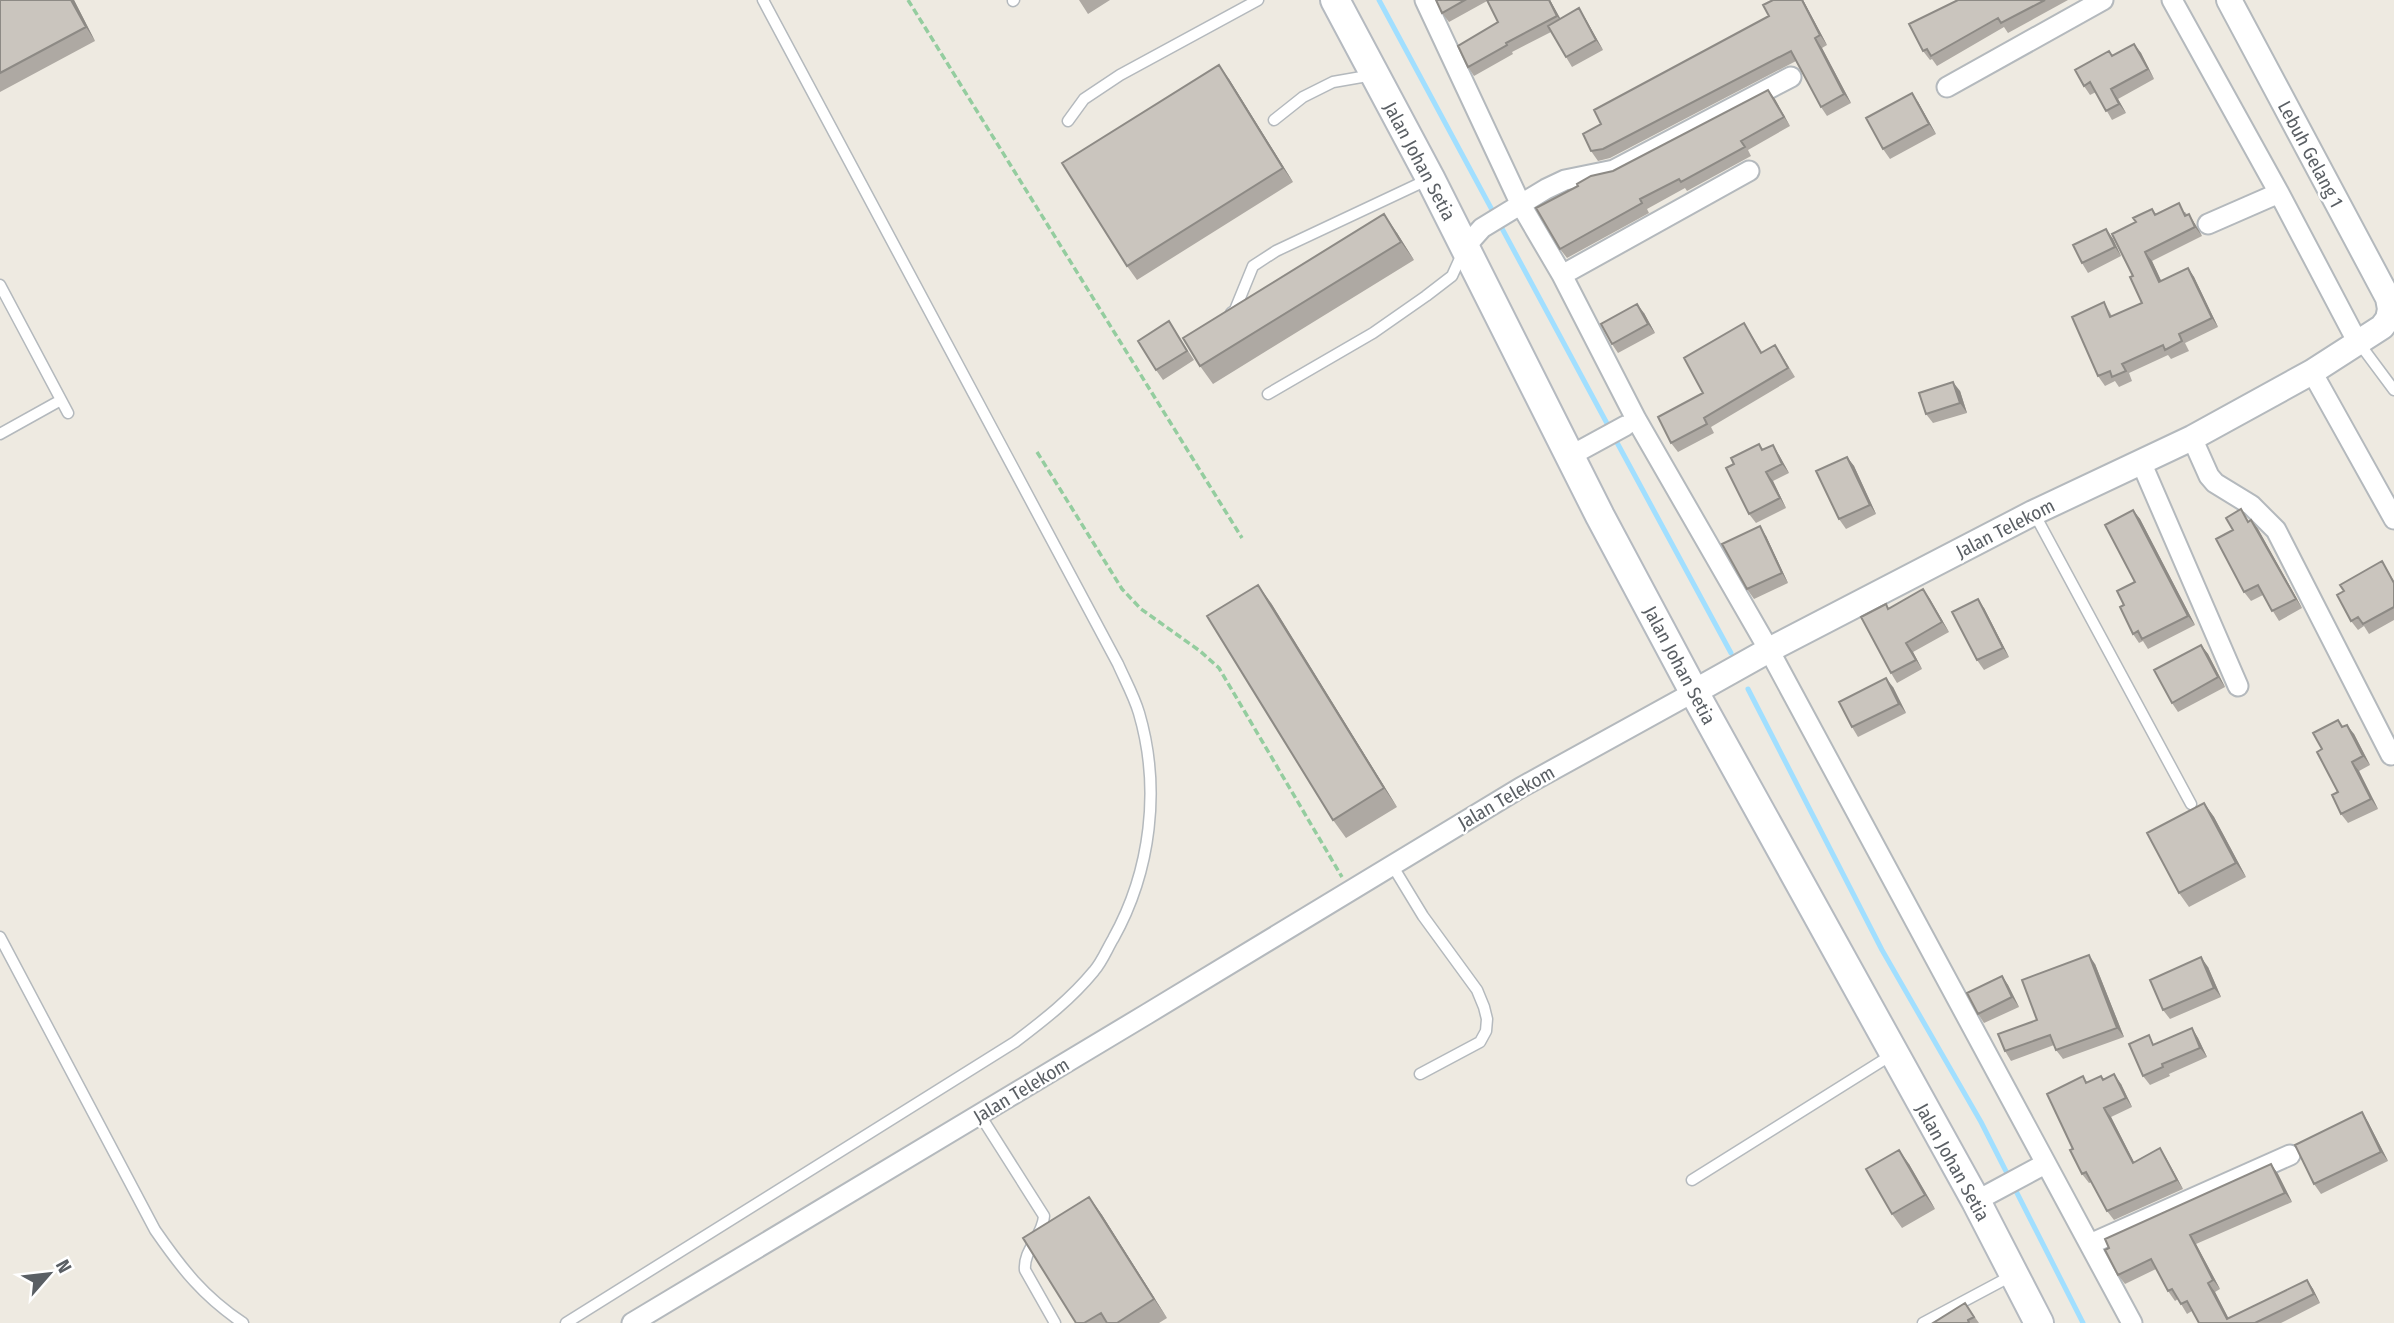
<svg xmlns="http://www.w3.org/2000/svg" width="2394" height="1323" font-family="'Fira Sans Condensed',sans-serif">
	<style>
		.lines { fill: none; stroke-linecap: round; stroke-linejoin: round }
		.stream { stroke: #a1dfff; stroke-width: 5 }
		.service-casing { stroke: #b4b9bd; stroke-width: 13 }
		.minor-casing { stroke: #b4b9bd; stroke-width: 23 }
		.tertiary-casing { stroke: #b4b9bd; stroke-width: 28 }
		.secondary-casing { stroke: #b5bac0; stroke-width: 32 }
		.path { stroke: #94cd9f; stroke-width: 3.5; stroke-dasharray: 7 3.5; stroke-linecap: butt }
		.service { stroke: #fff; stroke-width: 10 }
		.minor { stroke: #fff; stroke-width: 19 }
		.tertiary { stroke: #fff; stroke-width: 24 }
		.secondary { stroke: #fff; stroke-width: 28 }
		.wall { fill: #aea9a3 }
		.shaded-wall { fill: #8d8a85 }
		.building { fill: #cac5be; stroke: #8d8a85; stroke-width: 2 }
		.labels { text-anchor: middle; stroke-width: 5; stroke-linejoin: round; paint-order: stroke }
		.street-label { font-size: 19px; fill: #5a5f64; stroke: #fff }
	</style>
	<rect width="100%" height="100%" fill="#eeeae1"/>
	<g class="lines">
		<path class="stream" d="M1379 0 1610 429
			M1614 437 1731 653
			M1748 689 1882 950 1981 1122 2083 1323"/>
		<g class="service-casing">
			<path id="service" d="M1013 1 1014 0
				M1274 120 1303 97 1333 82 1373 75
				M1068 121 1084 99 1120 75 1258 0
				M0 285 68 413
				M1231 313 1235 310 1253 266 1276 251 1427 180
				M2359 343 2394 390
				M1268 394 1373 333 1426 296 1452 276 1462 254
				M0 434 61 400
				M2034 513 2191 804
				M1392 865 1423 916 1477 990 1484 1007 1487 1019 1486 1031 1480 1042 1420 1074
				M0 937 155 1230C182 1269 203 1296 243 1323
				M980 1115 1044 1216C1043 1236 1023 1250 1025 1270L1055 1323
				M1692 1180 1893 1054
				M566 1323 1015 1042C1044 1020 1071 999 1094 971 1102 962 1107 949 1113 939 1151 871 1161 788 1139 713 1134 696 1125 680 1118 664L763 0
				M1923 1323 2013 1275"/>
		</g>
		<g class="minor-casing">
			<path id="minor" d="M1425 0 1521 205 1562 275 1636 419 1769 650 2132 1323
				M2172 0 2279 193 2358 343
				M1947 87 2103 0
				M2208 224 2279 193
				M1465 247 1482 228 1546 189 1565 180 1614 170 1791 77
				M1562 275 1749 171
				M2312 372 2394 519
				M2192 438 2209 476 2215 483 2251 505 2276 530 2391 755
				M1570 456 1625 426
				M2141 462 2238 686
				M1976 1201 2045 1164
				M2090 1244 2290 1155
				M632 1323 1147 1014 1520 788 1694 692"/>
		</g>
		<g class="tertiary-casing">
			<path id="tertiary" d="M1694 692 1769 650 2033 513 2192 438 2312 372 2382 327 2388 319 2390 309 2388 298 2229 0"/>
		</g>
		<g class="secondary-casing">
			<path id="secondary" d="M1335 0 1430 178 1600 516 1694 692 1976 1201 2039 1323"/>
		</g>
		<path class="path" d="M908 0 1242 538
			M1037 452 1122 589 1141 609 1200 651 1219 668 1342 877"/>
		<use href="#service" class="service"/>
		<use href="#minor" class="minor"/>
		<use href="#tertiary" class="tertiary"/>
		<use href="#secondary" class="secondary"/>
	</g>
	<path class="wall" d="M0 0H74L95 41 0 92Z
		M1079 0H1110L1088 14Z
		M1436 0H1550L1560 19 1585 18 1603 50 1572 67 1551 32 1512 52 1513 54 1474 76 1468 67 1498 22 1487 1 1449 22 1442 13Z
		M1773 0H1803L1827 45 1822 48 1851 103 1827 116 1821 107 1796 61 1610 158 1598 161 1591 151 1601 124 1769 16Z
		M1958 0H2068L2008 33 2004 27 1937 66 1932 59 1930 60 1923 51Z
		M2134 44 2141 53 2154 79 2118 99 2126 113 2112 120 2096 92 2090 95 2084 86 2112 56Z
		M1229 79 1293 182 1137 280 1127 266Z
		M1768 90 1790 126 1748 150 1751 156 1687 191 1685 188 1647 209 1649 213 1567 258 1560 249 1613 171Z
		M1918 102 1936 134 1890 159 1883 149Z
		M2152 209 2156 214 2185 212 2195 224 2202 236 2152 261 2161 281 2188 268 2194 277 2218 327 2185 343 2189 351 2171 359 2168 355 2129 373 2132 381 2119 387 2115 381 2105 386 2098 376 2104 302 2112 316 2142 303 2133 276 2136 222Z
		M2106 229 2113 239 2121 256 2088 273 2082 263Z
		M1397 233 1414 260 1213 384 1200 366Z
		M1644 313 1655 333 1618 353 1612 344Z
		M1169 321 1194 360 1163 380 1156 370Z
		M1744 323 1762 352 1781 354 1795 377 1711 427 1714 433 1678 452 1671 443 1703 393Z
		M1960 391 1967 413 1933 423 1926 414Z
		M1759 444 1763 450 1779 455 1789 473 1773 481 1786 508 1756 523 1749 514 1734 464Z
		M1847 457 1854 466 1876 514 1846 529 1839 519Z
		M2133 510 2140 519 2195 625 2148 649 2143 641 2139 643 2133 634 2124 605 2135 582Z
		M2251 520 2258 529 2302 608 2279 621 2263 595 2251 601 2244 592 2249 521Z
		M1766 536 1788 583 1754 599 1747 589Z
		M2382 561 2394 581V620L2369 634 2364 626 2358 630 2351 621 2344 591Z
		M1923 589 1949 632 1913 652 1922 669 1897 683 1891 673 1886 604 1889 609Z
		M1271 603 1397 807 1346 838 1333 820Z
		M1984 608 2009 657 1984 670 1977 660Z
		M2201 645 2208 654 2225 687 2178 712 2172 703Z
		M1893 687 1906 713 1858 737 1852 727Z
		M2338 720 2343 727 2354 734 2370 765 2359 771 2378 809 2348 823 2341 814 2338 792 2322 749Z
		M2204 803 2214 817 2246 877 2189 907 2179 893Z
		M2095 964 2124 1037 2063 1059 2056 1050 2054 1045 2011 1061 2005 1051Z
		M2208 967 2221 997 2170 1019 2163 1010Z
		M2002 976 2008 985 2019 1007 1984 1023 1978 1014Z
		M2192 1028 2198 1038 2207 1057 2169 1074 2170 1076 2150 1085 2143 1076 2155 1044Z
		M2083 1076 2087 1083 2101 1076 2103 1079 2121 1084 2132 1107 2111 1117 2134 1162 2160 1148 2166 1158 2183 1189 2114 1220 2107 1211 2092 1182 2089 1183 2082 1174Z
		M2362 1112 2368 1122 2388 1161 2321 1194 2314 1184Z
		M1909 1164 1935 1209 1902 1228 1892 1214Z
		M2271 1164 2278 1174 2292 1202 2196 1244 2220 1289 2215 1292 2228 1318 2307 1280 2313 1289 2320 1303 2281 1323H2199L2192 1311 2187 1314 2178 1299 2175 1301 2168 1291 2156 1269 2125 1284 2118 1275Z
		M1089 1197 1102 1215 1167 1318 1159 1323H1076Z
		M1965 1303 1979 1323H1933Z"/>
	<path class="shaded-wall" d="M71 0H74L95 41 86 27Z
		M1549 0H1550L1564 25 1557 16Z
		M1802 0H1803L1827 45 1820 35Z
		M1579 8 1585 18 1603 50 1596 40Z
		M1815 38 1822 48 1851 103 1844 94Z
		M2134 44 2141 53 2154 79 2148 69Z
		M1219 65 1229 79 1293 182 1283 168Z
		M2111 89 2118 99 2126 113 2119 104Z
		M1768 90 1775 99 1790 126 1784 117Z
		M1912 93 1918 102 1936 134 1929 124Z
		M1384 214 1397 233 1414 260 1401 242Z
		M2189 214 2195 224 2202 236 2195 227Z
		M2106 229 2113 239 2121 256 2115 247Z
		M2145 252 2152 261 2166 291 2159 282Z
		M2188 268 2194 277 2218 327 2212 318Z
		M1637 304 1644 313 1655 333 1648 324Z
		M1953 382 1960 391 1967 413 1960 403Z
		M1773 445 1779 455 1789 473 1782 464Z
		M1847 457 1854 466 1876 514 1870 505Z
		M1766 472 1773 481 1786 508 1780 498Z
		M2133 510 2140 519 2195 625 2188 616Z
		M2251 520 2258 529 2302 608 2296 599Z
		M1760 526 1766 536 1788 583 1782 573Z
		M1258 585 1271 603 1397 807 1384 788Z
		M1923 589 1930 599 1949 632 1942 622Z
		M1978 599 1984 608 2009 657 2003 648Z
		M1906 643 1913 652 1922 669 1916 660Z
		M2201 645 2208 654 2225 687 2218 677Z
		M1886 678 1893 687 1906 713 1899 704Z
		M2347 725 2354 734 2370 765 2363 756Z
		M2352 762 2359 771 2378 809 2371 799Z
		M2204 803 2214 817 2246 877 2236 863Z
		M2089 955 2095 964 2124 1037 2117 1028Z
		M2201 957 2208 967 2221 997 2214 988Z
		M2002 976 2008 985 2019 1007 2012 997Z
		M2192 1028 2198 1038 2207 1057 2200 1048Z
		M2114 1074 2121 1084 2132 1107 2126 1098Z
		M2104 1108 2111 1117 2139 1172 2133 1163Z
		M2362 1112 2368 1122 2388 1161 2381 1152Z
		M2160 1148 2166 1158 2183 1189 2177 1180Z
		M1899 1150 1909 1164 1935 1209 1925 1195Z
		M2271 1164 2278 1174 2292 1202 2285 1193Z
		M1089 1197 1102 1215 1167 1318 1154 1299Z
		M2190 1235 2196 1244 2220 1289 2213 1280Z
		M2307 1280 2313 1289 2320 1303 2314 1294Z
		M2208 1283 2215 1292 2231 1323 2227 1319Z"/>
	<path class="building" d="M0 0H71L86 27 0 73Z
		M1436 0H1465L1442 13Z
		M1487 0H1549L1557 16 1506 43 1507 45 1468 67 1458 46 1498 22Z
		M1773 0H1802L1820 35 1815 38 1844 94 1821 107 1791 51 1603 149 1591 151 1583 134 1601 124 1594 110 1769 16 1763 5Z
		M1958 0H2045L2001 23 1998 18 1931 56 1927 49 1923 51 1909 24Z
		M1579 8 1596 40 1566 57 1548 26Z
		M2134 44 2148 69 2111 89 2119 104 2106 111 2090 82 2084 86 2075 70 2109 51 2112 56Z
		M1219 65 1283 168 1127 266 1062 163Z
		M1768 90 1784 117 1741 141 1745 147 1681 182 1679 179 1640 199 1642 203 1560 249 1536 208 1578 186 1577 184 1591 176 1613 171Z
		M1912 93 1929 124 1883 149 1866 118Z
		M2179 203 2185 216 2189 214 2195 227 2145 252 2159 282 2188 268 2212 318 2179 334 2182 341 2165 350 2163 345 2122 364 2126 371 2112 377 2110 371 2098 376 2072 317 2104 302 2110 317 2142 303 2130 277 2133 276 2112 234 2136 222 2133 218 2152 209 2155 215Z
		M1384 214 1401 242 1200 366 1183 338Z
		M2106 229 2115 247 2082 263 2073 245Z
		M1637 304 1648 324 1612 344 1601 324Z
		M1169 321 1187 351 1156 370 1138 341Z
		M1744 323 1761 353 1775 345 1788 368 1704 418 1707 424 1671 443 1658 417 1703 393 1684 358Z
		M1953 382 1960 403 1926 414 1919 393Z
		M1759 444 1762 450 1773 445 1782 464 1766 472 1780 498 1749 514 1726 468 1734 464 1731 458Z
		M1847 457 1870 505 1839 519 1816 471Z
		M2241 509 2248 522 2251 520 2296 599 2272 611 2258 585 2244 592 2216 539 2233 530 2226 518Z
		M2133 510 2188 616 2142 639 2138 631 2133 634 2120 607 2124 605 2117 591 2135 582 2105 525Z
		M1760 526 1782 573 1747 589 1722 544Z
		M2382 561 2394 583V607L2363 624 2358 617 2351 621 2337 595 2344 591 2340 585Z
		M1258 585 1384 788 1333 820 1207 616Z
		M1923 589 1942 622 1906 643 1916 660 1891 673 1861 617 1886 604 1888 609Z
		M1978 599 2003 648 1977 660 1952 612Z
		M2201 645 2218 677 2172 703 2154 670Z
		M1886 678 1899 704 1852 727 1839 702Z
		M2338 720 2342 727 2347 725 2363 756 2352 762 2371 799 2341 814 2332 795 2338 792 2317 752 2322 749 2313 733Z
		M2204 803 2236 863 2179 893 2147 833Z
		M2089 955 2117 1028 2056 1050 2050 1035 2005 1051 1998 1034 2037 1020 2022 980Z
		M2201 957 2214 988 2163 1010 2150 980Z
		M2002 976 2012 997 1978 1014 1967 993Z
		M2192 1028 2200 1048 2162 1064 2163 1067 2143 1076 2129 1044 2149 1035 2153 1045Z
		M2114 1074 2126 1098 2104 1108 2133 1163 2160 1148 2177 1180 2107 1211 2086 1172 2082 1174 2070 1150 2073 1149 2047 1094 2083 1076 2086 1083 2101 1076 2103 1080Z
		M2362 1112 2381 1152 2314 1184 2295 1145Z
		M1899 1150 1925 1195 1892 1214 1866 1169Z
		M2271 1164 2285 1193 2190 1235 2213 1280 2208 1283 2227 1319 2307 1280 2314 1294 2255 1323H2199L2187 1301 2181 1304 2172 1289 2168 1291 2151 1259 2118 1275 2105 1250 2109 1248 2105 1239Z
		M1089 1197 1154 1299 1117 1323H1107L1101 1313 1084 1323H1076L1023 1238Z
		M1965 1303 1974 1317 1968 1320 1969 1323H1933Z"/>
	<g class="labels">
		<g class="street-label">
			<text transform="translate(2311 154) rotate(62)" y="7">Lebuh Gelang 1</text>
			<text transform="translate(1420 161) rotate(62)" y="7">Jalan Johan Setia</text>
			<text transform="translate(2005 528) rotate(-27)" y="7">Jalan Telekom</text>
			<text transform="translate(1680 665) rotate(62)" y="7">Jalan Johan Setia</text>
			<text transform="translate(1506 797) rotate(-30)" y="7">Jalan Telekom</text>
			<text transform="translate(1021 1090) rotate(-31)" y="7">Jalan Telekom</text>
			<text transform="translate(1953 1162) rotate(61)" y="7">Jalan Johan Setia</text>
		</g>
	</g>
	<g transform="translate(49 1274) rotate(62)" stroke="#ffffff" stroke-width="5" paint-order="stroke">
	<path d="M0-5L12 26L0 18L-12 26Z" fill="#5a5f64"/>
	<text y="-10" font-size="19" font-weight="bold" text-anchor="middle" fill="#5a5f64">N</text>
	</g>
</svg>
